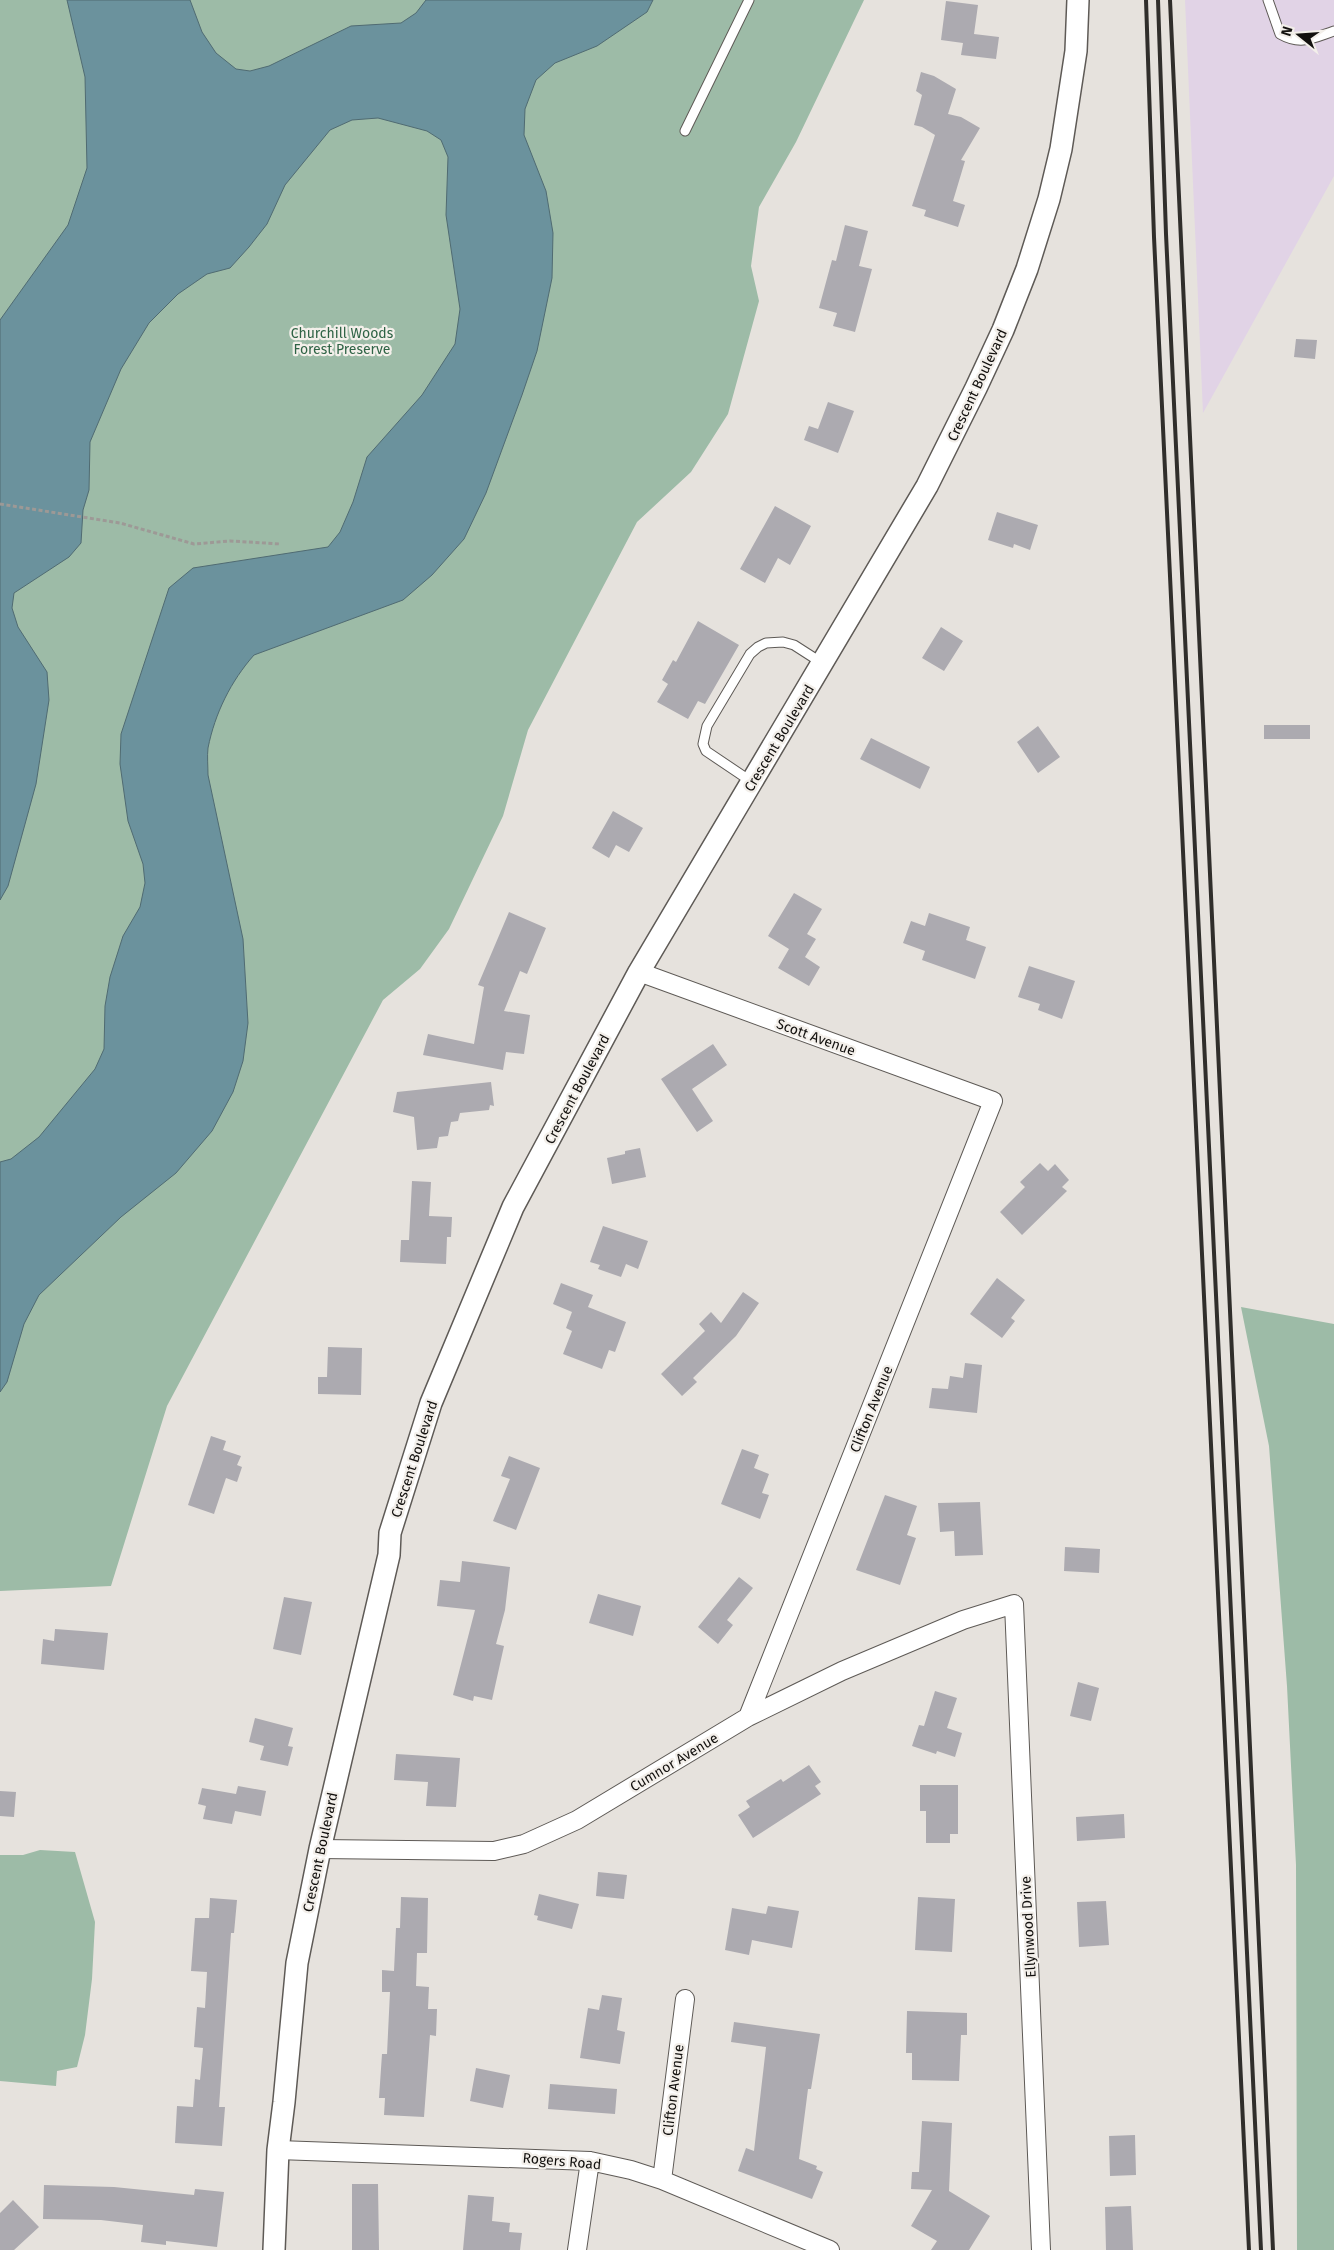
<svg xmlns="http://www.w3.org/2000/svg" width="1334" height="2250" font-family="'Fira Sans',sans-serif">
	<style>
		.industrial { fill: #e1d3e6 }
		.green { fill: #9dbba7 }
		.water { fill: #6b929d; stroke: #506b72 }
		.building { fill: #acaab0 }
		.lines { fill: none; stroke-linecap: round; stroke-linejoin: round }
		.service-casing { stroke: #5e5a56; stroke-width: 11 }
		.minor-casing { stroke: #5e5a56; stroke-width: 20 }
		.tertiary-casing { stroke: #5e5a56; stroke-width: 24 }
		.path { stroke: #9d9996; stroke-width: 3; stroke-dasharray: 4 2.5; stroke-linecap: butt }
		.service { stroke: #fff; stroke-width: 9 }
		.minor { stroke: #fff; stroke-width: 18 }
		.tertiary { stroke: #fff; stroke-width: 21 }
		.rail { stroke: #302e2b; stroke-width: 4 }
		.labels { text-anchor: middle; stroke-width: 4.5; stroke-linejoin: round; paint-order: stroke }
		.park-label { font-size: 14px; fill: #2e6345; stroke: #f3efea }
		.street-label { font-size: 14px; fill: #12100e; stroke: #f3efea }
	</style>
	<rect width="100%" height="100%" fill="#e6e2dd"/>
	<path class="industrial" d="M1185 0H1334V176L1203 413Z"/>
	<path class="green" d="M0 0H864L796 142 759 207 751 266 759 301 728 414 691 472 637 522 528 730 503 816 449 929 420 969 383 1000 167 1406 111 1586 0 1591Z
		M1241 1307 1334 1324V2250H1297L1296 1865 1287 1686 1269 1446Z
		M40 1850 75 1852 95 1922 92 1979 85 2035 77 2067 57 2071 56 2086 0 2081V1855H23Z"/>
	<path class="water" d="M67 0H190L202 32 216 53 236 69 250 71 269 66 351 26 401 23 416 13 426 0H653L647 12 597 46 555 63 536 80 525 109 524 135 546 191 553 233 552 278 537 351 522 395 486 493 464 539 432 575 403 600 254 655C231 681 215 713 208 748 207 756 208 766 208 775L243 939 248 1023 243 1061 233 1092 212 1131 176 1173 121 1217 39 1295 24 1324 7 1382 0 1392V1162L11 1159 39 1137 95 1069 104 1049 105 1006 110 977 123 936 140 907 145 883 143 864 128 821 120 764 121 734 169 588 193 568 328 547 340 532 353 502 367 457 422 395 455 344 460 309 446 215 448 157 441 140 427 131 378 118 352 120 330 130 285 185 267 224 249 247 230 268 207 274 178 294 149 323 121 369 90 442 89 490 83 510 81 543 69 557 14 593 12 608 18 627 47 672 49 700 36 784 8 886 0 900V320L68 225 87 168 85 77Z"/>
	<path class="building" d="M946 1 978 5 974 34 999 37 996 59 961 55 963 43 941 40Z
		M921 72 934 76 956 89 948 114 961 117 980 128 961 160 965 161 953 201 965 205 958 227 924 216 926 210 912 206 935 135 922 127 914 125 922 95 916 91Z
		M845 225 868 231 859 266 872 269 855 332 833 326 837 313 819 308 832 260 836 261Z
		M1296 339 1317 340 1315 359 1294 357Z
		M828 402 854 411 838 453 804 440 809 426 818 429Z
		M775 506 811 526 790 565 778 558 765 583 740 569Z
		M997 512 1038 525 1030 550 1014 544 1013 548 988 540Z
		M698 621 739 645 705 704 698 701 688 719 657 702 668 684 662 680 673 660 676 662Z
		M941 627 963 641 944 671 922 658Z
		M1264 725H1310V739H1264Z
		M1038 726 1060 757 1038 773 1017 742Z
		M871 738 930 767 920 789 860 759Z
		M613 811 643 828 629 852 616 845 609 858 592 848Z
		M794 893 822 909 807 934 816 939 805 957 820 967 809 986 778 968 789 949 768 936Z
		M509 912 546 928 527 974 520 971 504 1011 530 1015 524 1054 506 1052 503 1070 423 1055 428 1034 474 1044 484 987 478 985Z
		M929 913 970 927 966 940 986 947 975 979 922 960 925 951 903 943 911 921 925 926Z
		M1029 966 1075 981 1062 1019 1038 1010 1040 1004 1018 997Z
		M713 1044 727 1065 692 1089 713 1121 697 1132 661 1079Z
		M491 1082 494 1106 490 1105 489 1110 460 1113 458 1121 451 1122 448 1136 439 1137 437 1148 417 1150 414 1117 393 1112 397 1092Z
		M640 1148 646 1177 612 1184 607 1158 625 1154V1151Z
		M1040 1163 1048 1171 1055 1164 1069 1180 1062 1187 1067 1191 1022 1235 1000 1212 1025 1187 1020 1182Z
		M412 1181 431 1182 429 1216 452 1217 451 1237H447L446 1264 400 1262 401 1240H409Z
		M603 1226 648 1241 638 1269 626 1264 621 1277 598 1269 600 1265 590 1262Z
		M997 1278 1025 1300 1011 1318 1015 1321 1002 1338 970 1314Z
		M561 1283 593 1295 588 1307 626 1322 615 1352 609 1350 602 1369 563 1354 572 1331 566 1328 572 1312 553 1304Z
		M743 1292 759 1303 736 1336 693 1378 697 1382 682 1396 661 1374 705 1331 699 1324 711 1312 721 1323Z
		M328 1347 362 1348 361 1395 318 1394V1377H327Z
		M965 1363 982 1365 977 1413 929 1408 932 1388 948 1389 950 1376 963 1378Z
		M211 1436 226 1441 223 1450 241 1456 237 1465 242 1467 237 1482 226 1478 214 1514 188 1505Z
		M742 1449 759 1455 754 1468 769 1474 762 1493 769 1495 760 1519 721 1504Z
		M509 1456 540 1468 516 1530 493 1521 510 1479 501 1476Z
		M885 1495 917 1506 907 1535 916 1538 900 1585 856 1570Z
		M980 1502 983 1555 955 1556 954 1531 940 1532 938 1503Z
		M1065 1547 1100 1549 1099 1573 1064 1571Z
		M462 1561 510 1567 505 1610 496 1644 504 1646 492 1700 474 1696 473 1701 453 1695 475 1610 437 1606 440 1580 460 1582Z
		M739 1577 753 1588 727 1620 733 1625 718 1644 698 1627Z
		M598 1594 641 1606 633 1636 589 1623Z
		M284 1597 312 1602 301 1655 273 1649Z
		M55 1629 108 1633 104 1670 41 1664 43 1639 54 1641Z
		M1078 1682 1099 1688 1091 1721 1070 1716Z
		M935 1691 957 1698 947 1728 962 1733 955 1757 937 1751 936 1754 912 1746 919 1725 924 1726Z
		M255 1718 293 1728 288 1746 293 1747 288 1766 260 1760 264 1746 249 1742Z
		M396 1754 460 1758 456 1807 426 1806 428 1782 394 1780Z
		M809 1765 821 1782 815 1786 821 1794 753 1838 738 1815 750 1807 746 1801 781 1779 783 1782Z
		M920 1785H958V1834H950V1843H926V1811H920Z
		M238 1786 266 1791 261 1816 235 1811 232 1824 203 1819 206 1806 198 1804 202 1788 236 1794Z
		M0 1791 16 1792 14 1817 0 1816Z
		M1124 1814 1125 1838 1077 1841 1076 1817Z
		M598 1872 627 1875 624 1899 596 1896Z
		M539 1894 579 1904 572 1929 537 1920 538 1916 534 1915Z
		M401 1897 428 1898 427 1953H417L416 1986 429 1987 428 2009H437L436 2036 430 2035 424 2117 384 2115 385 2098H379L382 2054H387L390 1992H382V1970L394 1971 396 1928H400Z
		M918 1897 955 1899 952 1952 915 1950Z
		M210 1898 237 1900 234 1933H231L219 2107H225L222 2146 175 2143 177 2106 193 2107 195 2079 200 2080 203 2048 194 2047 197 2007 205 2008 207 1972 191 1971 195 1918H209Z
		M1106 1901 1109 1945 1079 1947 1077 1902Z
		M768 1906 799 1911 792 1948 752 1940 749 1955 725 1950 732 1908 766 1914Z
		M602 1995 622 1998 617 2030 625 2032 620 2064 580 2058 588 2008 599 2010Z
		M907 2011 967 2013V2035H961L959 2081 912 2080V2053H906Z
		M734 2022 820 2034 811 2089H808L799 2159 817 2166 816 2169 823 2172 812 2199 738 2171 746 2148 754 2151 766 2047 731 2042Z
		M476 2068 510 2075 503 2108 470 2101Z
		M550 2084 617 2089 615 2114 548 2109Z
		M922 2121 952 2123 949 2191 990 2216 969 2250H931L937 2241 911 2226 932 2190 911 2189 912 2172H919Z
		M1135 2135 1136 2175 1110 2176 1109 2136Z
		M352 2184H378L379 2250H352Z
		M44 2185 114 2187 194 2195 195 2189 224 2192 217 2247 166 2241V2245L141 2242 143 2225 101 2220 43 2219Z
		M468 2195 494 2197 492 2221 510 2223 509 2232 522 2233 520 2250H463Z
		M13 2200 39 2227 14 2250H0V2213Z
		M1131 2206 1133 2250H1106L1105 2207Z"/>
	<g class="lines">
		<g class="service-casing">
			<path id="service" d="M1268 0 1280 34C1301 46 1313 38 1334 31
				M685 131 749 0
				M752 782 706 751 703 744 707 726 750 654 758 647 766 643 783 642 794 645 822 663"/>
		</g>
		<g class="minor-casing">
			<path id="minor" d="M639 972 993 1101 748 1717
				M320 1849 494 1851 524 1844 577 1820 748 1717 842 1671 963 1620 1014 1604 1041 2250
				M278 2150 590 2161 631 2170 662 2180 830 2250
				M662 2180 685 1999
				M577 2250 590 2161"/>
		</g>
		<g class="tertiary-casing">
			<path id="tertiary" d="M274 2250 278 2150 284 2102 297 1963 320 1849 389 1555 390 1533 431 1403 513 1207 639 972 927 486 976 388 1003 330 1027 269 1049 199 1061 149 1076 51 1078 0"/>
		</g>
		<path class="path" d="M0 504 120 523 194 544 230 541 281 544"/>
		<use href="#service" class="service"/>
		<use href="#minor" class="minor"/>
		<use href="#tertiary" class="tertiary"/>
		<path class="rail" d="M1146 0 1154 237 1249 2250
			M1158 0 1166 234 1261 2250
			M1170 0 1273 2250"/>
	</g>
	<g class="labels">
		<g class="park-label">
			<text x="342" y="338">Churchill Woods<tspan x="342" dy="16">Forest Preserve</tspan></text>
		</g>
		<g class="street-label">
			<text transform="translate(977 385) rotate(-65)" y="5">Crescent Boulevard</text>
			<text transform="translate(779 738) rotate(-59)" y="5">Crescent Boulevard</text>
			<text transform="translate(816 1037) rotate(20)" y="5">Scott Avenue</text>
			<text transform="translate(577 1089) rotate(-62)" y="5">Crescent Boulevard</text>
			<text transform="translate(871 1409) rotate(-68)" y="5">Clifton Avenue</text>
			<text transform="translate(414 1459) rotate(-72)" y="5">Crescent Boulevard</text>
			<text transform="translate(674 1762) rotate(-31)" y="5">Cumnor Avenue</text>
			<text transform="translate(320 1852) rotate(-78)" y="5">Crescent Boulevard</text>
			<text transform="translate(1028 1927) rotate(-93)" y="5">Ellynwood Drive</text>
			<text transform="translate(673 2090) rotate(-83)" y="5">Clifton Avenue</text>
			<text transform="translate(562 2161) rotate(5)" y="5">Rogers Road</text>
		</g>
	</g>
	<g transform="translate(1299 35) rotate(287)" stroke="#f3efea" stroke-width="4" paint-order="stroke">
	<path d="M0-4L9 19L0 12L-9 19Z" fill="#12100e"/>
	<text y="-8" font-size="14" font-weight="bold" text-anchor="middle" fill="#12100e">N</text>
	</g>
</svg>
